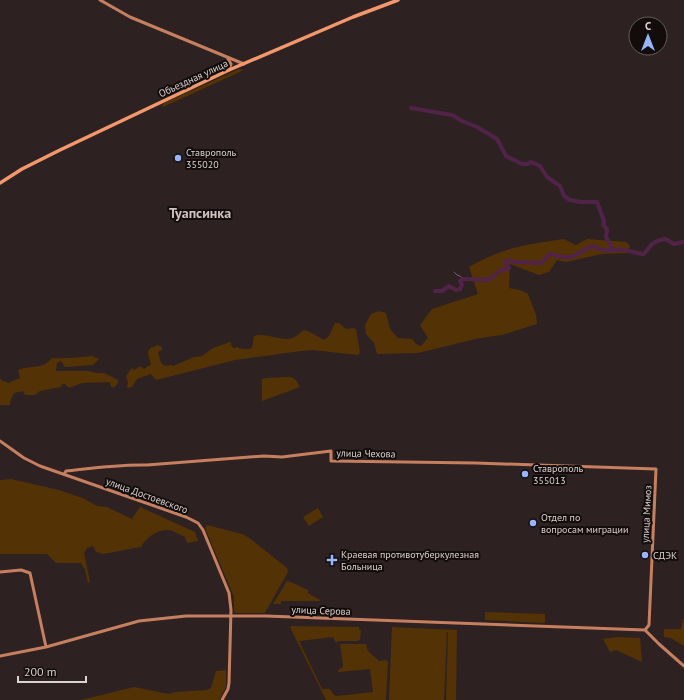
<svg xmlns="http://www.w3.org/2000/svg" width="684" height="700" font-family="'PT Sans',sans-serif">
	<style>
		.green { fill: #533206 }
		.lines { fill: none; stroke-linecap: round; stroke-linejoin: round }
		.stream { stroke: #7b5871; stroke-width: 1 }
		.river { stroke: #522348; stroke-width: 4 }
		.secondary { stroke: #c67f5f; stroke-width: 3 }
		.primary { stroke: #f3976d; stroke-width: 3.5 }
		.poi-dot { fill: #98b6fd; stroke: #120d0c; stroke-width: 1.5 }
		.labels { text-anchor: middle; stroke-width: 4; stroke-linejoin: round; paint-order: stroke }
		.street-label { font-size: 10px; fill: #dbd3d2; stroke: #120d0c }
		.poi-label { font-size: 10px; fill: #dbd3d2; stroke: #120d0c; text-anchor: start }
		.district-label { font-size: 14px; font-weight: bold; fill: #d2c2c1; stroke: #120d0c }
	</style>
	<rect width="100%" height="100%" fill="#2d2221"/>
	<path class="green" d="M239 69 244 70 163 107 162 106 164 103Z
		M564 239 576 245 587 239 626 242 630 246 627 253 602 254 566 262 557 260 549 272 539 275 510 264 509 288 520 290 528 294 536 315 537 324 502 335 480 338 418 353 377 354 374 343 366 334 365 325 371 314 379 311 386 313 390 329 398 338 412 339 416 344 421 346 428 338 420 325 432 309 478 294 469 267C501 248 528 244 564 239Z
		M335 323H339L346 329 353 328 356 329 360 352 358 355 312 350 293 352 235 360 156 380 151 374 137 379 132 387 127 388 128 383 126 376 132 368 135 370 140 366 144 369 148 366 151 365 148 354 149 349 158 345 162 347V350L158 352 161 363 165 366 171 365 173 366 194 357 202 356 213 348 230 342 233 348 237 347C242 350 248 349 252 348L254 336C267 332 280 342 293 338 297 336 301 332 304 330L310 332 324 340 329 336Z
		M92 356 99 359 93 365 65 367 61 361 57 363 56 371H89L96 373H104L118 380V383L114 387H111L110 382 82 383 69 388 65 384H62L61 387 40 391 35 395H25L23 391 14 393 11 399 10 405H0V378L1 380 8 383 20 378 18 370C32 364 41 371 52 358 66 359 79 357 92 356Z
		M291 377 296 380 300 387 262 401V379L266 378Z
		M11 479 59 490 83 498 97 506 107 507 132 519 140 507 195 532 198 541 187 543 185 537C180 535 173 530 167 530 156 530 146 538 141 547L103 554 96 552 93 546 87 548 84 553 90 582 88 583 85 570 81 563H56L47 554H0V480Z
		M318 508 323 517 309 526 303 517Z
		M207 525 242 534 248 537 287 568 288 572 265 613H236L234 611V597L205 528Z
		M287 581 293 583 308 590V593L320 600V601H281V604H273Z
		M485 612 545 614V623L485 620Z
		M683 619H684V646L671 638 664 637V629H681Z
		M291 626 359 627V630H361L360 639 358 641H338L336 643 333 637 300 641V643L322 689H330L333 694 336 696 373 692 370 669 338 672V670L342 668 343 665 340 644H366L368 651 379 661 386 660 388 662 386 700H326L290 627Z
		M392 627 457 630 456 700H446L448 632H447L444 700H389Z
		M617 637 640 638 642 662 616 650 610 652 603 639Z
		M226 670V687L219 700H81L134 687 169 694 175 692 207 690 211 688 216 671Z"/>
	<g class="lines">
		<path class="stream" d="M454 272 457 275 460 276 463 279"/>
		<path class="river" d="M411 108 452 115 462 121 477 127 497 139 506 156 522 164H528L531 162 540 166 547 177 560 186 564 196 570 200 580 202H597L604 221 603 225 607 229 606 237 613 250
			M435 291H442L449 286 456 290 460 289 462 285 460 281 463 279 488 280 500 271 509 268 506 264V262L508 260 516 262 541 263 550 254C557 255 564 259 571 257 580 255 583 248 594 246 603 254 612 248 623 250 629 250 635 253 642 254H644C651 245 654 240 666 239L674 244 684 242"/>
		<path class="secondary" d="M100 0 130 17 244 64
			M228 59 231 64 229 70
			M0 441 24 458 40 466 186 517 198 523 203 530 229 593 231 610 229 683 228 689 222 700
			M64 474 66 471C93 468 120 464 147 465L264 456 282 457 331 451V461L476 463 656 469 649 625 645 630
			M0 572 21 570 30 573 46 647
			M645 630 659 644 684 666
			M0 656 46 647 139 621 186 616H266L645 630"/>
		<path class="primary" d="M0 183 22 169 60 150 229 70 353 17 398 0"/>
	</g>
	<g class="poi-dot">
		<circle cx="178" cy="158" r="4"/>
		<circle cx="525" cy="474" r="4"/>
		<circle cx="533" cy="523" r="4"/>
		<circle cx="645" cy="555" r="4"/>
		<path d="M330 554h4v4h4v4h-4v4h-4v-4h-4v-4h4z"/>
	</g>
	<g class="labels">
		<g class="street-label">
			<text transform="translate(193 78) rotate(-25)" y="4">Объездная улица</text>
			<text transform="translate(366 453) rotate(1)" y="4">улица Чехова</text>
			<text transform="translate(147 495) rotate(20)" y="4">улица Достоевского</text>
			<text transform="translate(646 514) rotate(-87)" y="4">улица Мимоз</text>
			<text transform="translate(321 610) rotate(2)" y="4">улица Серова</text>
		</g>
		<g class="poi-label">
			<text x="186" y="156">Ставрополь<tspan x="186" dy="12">355020</tspan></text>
			<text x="533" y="472">Ставрополь<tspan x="533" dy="12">355013</tspan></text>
			<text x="541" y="521">Отдел по<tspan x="541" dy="12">вопросам миграции</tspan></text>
			<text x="341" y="558">Краевая противотуберкулезная<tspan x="341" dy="12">Больница</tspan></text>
			<text x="653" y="559">СДЭК</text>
		</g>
		<g class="district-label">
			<text x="200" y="218">Туапсинка</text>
		</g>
	</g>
	<g transform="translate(648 36)"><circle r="19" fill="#120d0c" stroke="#625c5b"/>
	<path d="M0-3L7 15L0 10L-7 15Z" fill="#98b6fd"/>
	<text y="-6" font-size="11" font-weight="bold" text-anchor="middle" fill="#dbd3d2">С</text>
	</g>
	<path d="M18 676v6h68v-6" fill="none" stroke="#dbd3d2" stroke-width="2"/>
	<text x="24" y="676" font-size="12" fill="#dbd3d2" stroke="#120d0c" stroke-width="3" paint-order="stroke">200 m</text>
</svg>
